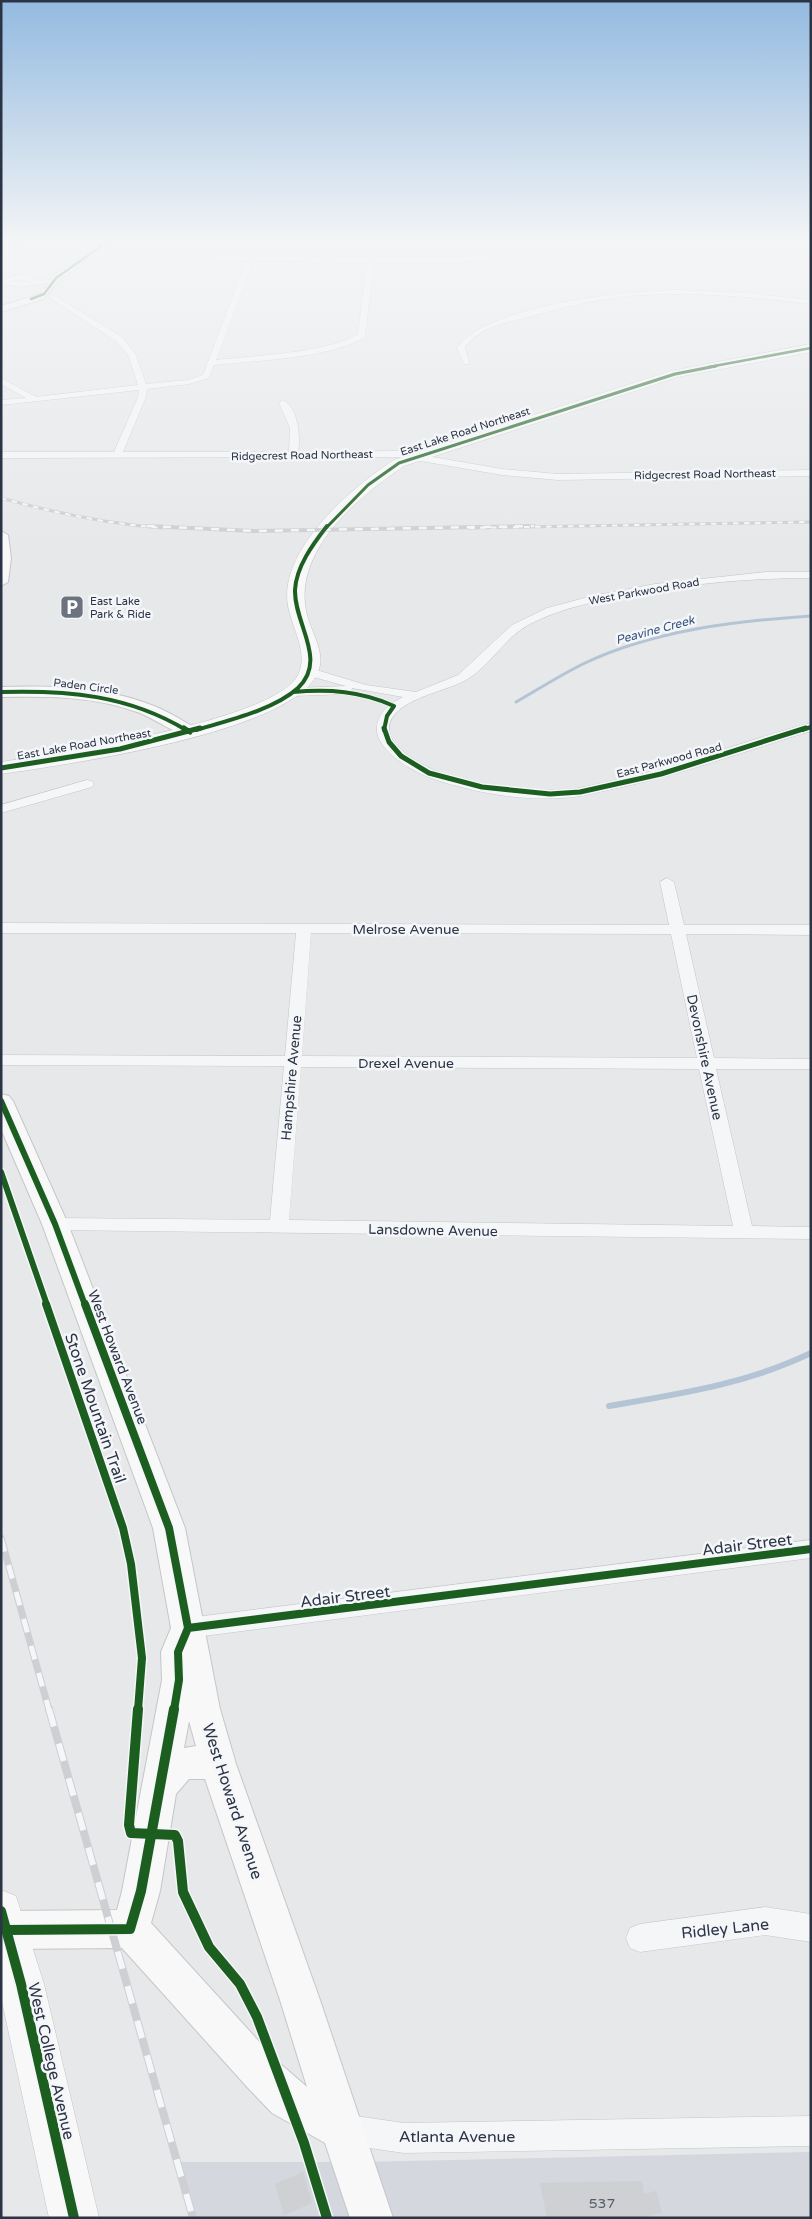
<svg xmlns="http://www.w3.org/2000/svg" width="812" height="2219" font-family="'Varela Round',sans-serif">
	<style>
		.built { fill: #d4d7dd }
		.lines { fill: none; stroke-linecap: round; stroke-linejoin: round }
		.stream-far1 { stroke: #b4c4d5; stroke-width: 3 }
		.stream { stroke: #b4c4d5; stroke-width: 6 }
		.building { fill: #ced0d3 }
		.minor-casing { stroke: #c4c6c8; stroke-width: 1 }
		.tertiary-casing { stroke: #c4c6c8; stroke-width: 2 }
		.secondary-casing { stroke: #c4c6c8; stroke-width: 2 }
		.primary-casing { stroke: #c2c5c8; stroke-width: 1 }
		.minor { fill: #f5f6f7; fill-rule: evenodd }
		.tertiary { fill: #f5f6f7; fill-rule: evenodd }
		.secondary { fill: #f8f8f8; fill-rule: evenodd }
		.primary { fill: #f8f8f8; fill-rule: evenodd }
		.rail-far3-casing { stroke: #cecfd2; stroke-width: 3 }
		.rail-far2-casing { stroke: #cecfd2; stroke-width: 4 }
		.rail-far1-casing { stroke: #cecfd2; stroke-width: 7 }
		.rail-casing { stroke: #cecfd2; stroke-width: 8 }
		.rail-far3 { stroke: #f4f6f9; stroke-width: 2; stroke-dasharray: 5.5; stroke-linecap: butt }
		.rail-far2 { stroke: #f4f6f9; stroke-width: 2.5; stroke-dasharray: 8; stroke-linecap: butt }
		.rail-far1 { stroke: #f4f6f9; stroke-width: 5; stroke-dasharray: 14; stroke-linecap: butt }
		.rail { stroke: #f4f6f9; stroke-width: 6; stroke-dasharray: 18; stroke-linecap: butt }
		.cycleway-far6-casing { stroke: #f4f6f9; stroke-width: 4 }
		.cycleway-far5-casing { stroke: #f4f6f9; stroke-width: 5 }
		.cycleway-far4-casing { stroke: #f4f6f9; stroke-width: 5.5 }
		.cycleway-far3-casing { stroke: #f4f6f9; stroke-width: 8 }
		.cycleway-far2-casing { stroke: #f4f6f9; stroke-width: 9 }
		.cycleway-far1-casing { stroke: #f4f6f9; stroke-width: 11 }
		.cycleway-casing { stroke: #f4f6f9; stroke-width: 13 }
		.cycleway-far6 { stroke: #1b5e20; stroke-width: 2.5 }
		.cycleway-far5 { stroke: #1b5e20; stroke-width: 3 }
		.cycleway-far4 { stroke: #1b5e20; stroke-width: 4 }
		.cycleway-far3 { stroke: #1b5e20; stroke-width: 5 }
		.cycleway-far2 { stroke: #1b5e20; stroke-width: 6 }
		.cycleway-far1 { stroke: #1b5e20; stroke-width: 8 }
		.cycleway { stroke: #1b5e20; stroke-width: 10 }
		.labels { text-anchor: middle; stroke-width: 5; stroke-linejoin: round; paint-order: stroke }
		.far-street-label { font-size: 11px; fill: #2b3445; stroke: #f4f6f9 }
		.far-poi-label { font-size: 11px; fill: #2b3445; stroke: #f4f6f9; text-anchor: start }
		.far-water-label { font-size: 12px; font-style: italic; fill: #34527a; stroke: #f4f6f9 }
		.street-label { font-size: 14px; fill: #2b3445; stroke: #f4f6f9 }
		.near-number-label { font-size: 14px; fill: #545c69 }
		.near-street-label { font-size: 16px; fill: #2b3445; stroke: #f4f6f9 }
	</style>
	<rect width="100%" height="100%" fill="#e6e8ea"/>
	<path class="built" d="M811 2152V2218H194L179 2162H359Z"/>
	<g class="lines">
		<path class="stream-far1" d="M516 702C539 689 562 674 585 663 655 630 736 621 811 616"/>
		<path class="stream" d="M609 1406C679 1394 747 1384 811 1353"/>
	</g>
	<path class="building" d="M303 2172 312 2203 284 2215 275 2184Z
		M642 2181 644 2194 656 2191 662 2213 650 2215 651 2218H547L540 2183Z"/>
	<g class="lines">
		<g class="minor-casing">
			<path id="minor" d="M68 240H78L36 251 1 252V248L36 247Z
				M148 240H157L205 254 250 257 450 258 489 255 493 252 495 242 487 240H617L614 242H502L499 253C486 267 397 262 374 262L365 337C328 359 257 360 214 365L209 378 189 384 147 389 146 397 123 452H289L290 428 279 403 283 400C298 407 301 437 298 452L398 451 502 469 558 474 811 470V476L558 480 502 475 398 457 1 458V452H114L138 397 139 390 1 405V400L26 398 1 384V378L36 397 138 385 128 355 116 341 49 297V295H53L122 337 136 355 146 384 188 380 203 375 246 261 204 258ZM253 261 367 262 358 334C324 354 256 355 216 360Z
				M19 275C27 275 33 280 40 280 46 281 50 278 56 281L21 287 1 283 5 279ZM15 279 31 282H9Z
				M682 290 747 293 811 300V304C754 297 697 292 640 295 602 297 564 307 528 317 506 323 478 327 465 348L470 364H464L457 348C485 305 632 290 682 290Z
				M766 572H811V578C752 578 694 583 636 594 600 600 563 607 530 624 503 638 490 668 464 681 444 692 391 700 389 728 389 744 409 757 422 764 443 776 468 782 492 785 515 789 538 791 561 790 579 789 598 784 616 780 682 766 745 740 811 723V731C748 750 686 773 622 787 602 791 582 797 562 798 530 800 496 796 465 788 445 783 426 778 408 767 396 759 375 744 377 727 378 712 391 703 403 697L352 688 351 693 347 694 293 696 287 692 293 688 346 686 306 675 304 672 310 668 366 685 416 692 458 675 512 625 547 608 592 596 655 584Z
				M87 780 92 781 94 784 92 787 1 813V805Z
				M667 878 674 882 684 925H811V935L686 934 714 1058 811 1059V1069H716L752 1226 811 1227V1239L55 1230 48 1228 46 1224 48 1220 55 1218 270 1220 284 1066 1 1065V1055L285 1056 296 933H1V923L669 925 660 882ZM311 933 671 934 697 1058 302 1056ZM301 1067 699 1069 733 1226 289 1220Z
				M811 1540V1558L188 1638 179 1635 176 1628 179 1621 188 1618Z
				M765 1907 811 1914V1942L765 1935 640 1952 630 1948 626 1938 630 1928 640 1924Z
				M342 2114 404 2123 811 2116V2146L404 2153 342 2144 331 2140 327 2129 331 2118Z"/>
		</g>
		<g class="tertiary-casing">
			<path id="tertiary" d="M105 240H114L59 280 43 299 1 312V306L40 294 53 276Z"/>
		</g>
		<g class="secondary-casing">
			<path id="secondary" d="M1 531 8 535 11 558 8 582 1 586Z
				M1 687C61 685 127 687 180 719 186 723 194 726 199 732L196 736C181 739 153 717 137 712 93 696 48 696 1 697Z
				M1 1094 9 1096 13 1101 68 1224 185 1528 220 1709 236 1764 320 2000 393 2218H350L325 2143 272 2113 248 2088 122 1948 6 1949 1 1947V1913L6 1911 117 1910 122 1891 162 1680 161 1652 171 1628 153 1528 42 1224 1 1129ZM189 1721 196 1746 184 1748ZM189 1779H205L280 2000 307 2087 276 2060 151 1923 160 1891 176 1794Z"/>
		</g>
		<g class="primary-casing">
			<path id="primary" d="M811 344V352L678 377 404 466C358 497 291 552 307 615 312 634 326 653 318 672 294 733 63 765 1 774V762C54 754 275 721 298 675 309 653 292 628 288 606 278 550 352 487 394 460L671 371Z
				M1 1890 16 1896 44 1984 99 2218H49L1 1997Z"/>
		</g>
		<use href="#minor" class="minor"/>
		<use href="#tertiary" class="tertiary"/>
		<use href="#secondary" class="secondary"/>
		<use href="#primary" class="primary"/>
		<g class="rail-far3-casing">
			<path id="rail-far3" d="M1 498C55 513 108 524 164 528
				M469 528 811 522"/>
		</g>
		<g class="rail-far2-casing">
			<path id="rail-far2" d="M147 526 254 531 534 526"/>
		</g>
		<g class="rail-far1-casing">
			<path id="rail-far1" d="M1 1538 49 1710"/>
		</g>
		<g class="rail-casing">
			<path id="rail" d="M49 1709 193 2218"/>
		</g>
		<use href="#rail-far3" class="rail-far3"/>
		<use href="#rail-far2" class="rail-far2"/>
		<use href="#rail-far1" class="rail-far1"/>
		<use href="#rail" class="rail"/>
		<g class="cycleway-far6-casing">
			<path id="cycleway-far6" d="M31 299 44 294 56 278 110 240
				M709 367 811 348"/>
		</g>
		<g class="cycleway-far5-casing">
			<path id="cycleway-far5" d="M326 528 368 485 399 463 675 374 716 366"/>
		</g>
		<g class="cycleway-far4-casing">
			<path id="cycleway-far4" d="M1 692C67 690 128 695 186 730
				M293 692C329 689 361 691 394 706L387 716 384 730
				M196 730C226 721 274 710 298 688 328 660 294 624 295 590 296 567 313 544 327 526
				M802 730 811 727"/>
		</g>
		<g class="cycleway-far3-casing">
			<path id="cycleway-far3" d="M184 728 190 732
				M384 728 389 742 401 756 429 773 482 787 550 794 580 792 661 774 806 728
				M1 768 120 749 200 728"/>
		</g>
		<g class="cycleway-far2-casing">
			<path id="cycleway-far2" d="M1 1101 55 1224 85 1305
				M1 1172 47 1305"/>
		</g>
		<g class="cycleway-far1-casing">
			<path id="cycleway-far1" d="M46 1304 123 1528 131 1564 142 1658 138 1710
				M85 1304 169 1528 188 1628
				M188 1628 811 1549
				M174 1710 179 1680 178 1652 188 1628"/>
		</g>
		<g class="cycleway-casing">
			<path id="cycleway" d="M138 1709 129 1825 131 1833 175 1835 178 1841 183 1892 209 1947 240 1984 257 2017 304 2143 327 2218
				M1 1911 21 1984 74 2218
				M6 1930 130 1929 141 1891 174 1709"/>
		</g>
		<use href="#cycleway-far6" class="cycleway-far6"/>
		<use href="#cycleway-far5" class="cycleway-far5"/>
		<use href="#cycleway-far4" class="cycleway-far4"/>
		<use href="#cycleway-far3" class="cycleway-far3"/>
		<use href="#cycleway-far2" class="cycleway-far2"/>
		<use href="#cycleway-far1" class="cycleway-far1"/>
		<use href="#cycleway" class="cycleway"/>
	</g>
	<linearGradient id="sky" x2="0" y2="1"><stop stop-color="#93bae0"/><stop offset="0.44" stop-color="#f4f5f6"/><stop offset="1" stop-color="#f4f5f6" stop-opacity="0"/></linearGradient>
	<rect width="812" height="550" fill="url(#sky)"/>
	<defs>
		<g id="parking-square" transform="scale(1.25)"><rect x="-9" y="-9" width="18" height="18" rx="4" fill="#6c737f" stroke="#f4f6f9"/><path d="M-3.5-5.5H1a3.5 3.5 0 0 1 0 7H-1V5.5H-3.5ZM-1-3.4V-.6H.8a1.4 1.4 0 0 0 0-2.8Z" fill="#fff"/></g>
	</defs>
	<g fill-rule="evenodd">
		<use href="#parking-square" x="72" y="607"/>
	</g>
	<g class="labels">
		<g class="far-street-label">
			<text transform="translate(465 431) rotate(-18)" y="4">East Lake Road Northeast</text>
			<text transform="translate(302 455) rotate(-1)" y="4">Ridgecrest Road Northeast</text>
			<text transform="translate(705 474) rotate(-1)" y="4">Ridgecrest Road Northeast</text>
			<text transform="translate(644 591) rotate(-10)" y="4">West Parkwood Road</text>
			<text transform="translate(86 686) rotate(7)" y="4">Paden Circle</text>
			<text transform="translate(84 744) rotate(-10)" y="4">East Lake Road Northeast</text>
			<text transform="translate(669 760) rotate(-15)" y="4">East Parkwood Road</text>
		</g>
		<g class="far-poi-label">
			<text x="90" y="605">East Lake<tspan x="90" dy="13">Park &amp; Ride</tspan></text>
		</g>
		<g class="far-water-label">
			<text transform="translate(655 630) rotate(-15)" y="4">Peavine Creek</text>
		</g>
		<g class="street-label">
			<text x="406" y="934">Melrose Avenue</text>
			<text transform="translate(705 1057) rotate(78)" y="5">Devonshire Avenue</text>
			<text x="406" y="1068">Drexel Avenue</text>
			<text transform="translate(291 1078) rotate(-85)" y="5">Hampshire Avenue</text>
			<text transform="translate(433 1230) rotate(1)" y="5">Lansdowne Avenue</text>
			<text transform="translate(118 1357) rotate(69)" y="5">West Howard Avenue</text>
		</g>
		<g class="near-number-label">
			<text x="602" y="2208">537</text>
		</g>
		<g class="near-street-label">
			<text transform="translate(96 1408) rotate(71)" y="6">Stone Mountain Trail</text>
			<text transform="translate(747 1544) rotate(-7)" y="6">Adair Street</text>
			<text transform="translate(345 1596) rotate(-7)" y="6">Adair Street</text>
			<text transform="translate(233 1801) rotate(72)" y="6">West Howard Avenue</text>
			<text transform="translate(725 1928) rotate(-6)" y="6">Ridley Lane</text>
			<text transform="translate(52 2061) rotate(77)" y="6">West College Avenue</text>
			<text x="457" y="2142">Atlanta Avenue</text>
		</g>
	</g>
	<rect width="812" height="2219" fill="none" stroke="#2b3445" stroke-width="5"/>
</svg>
